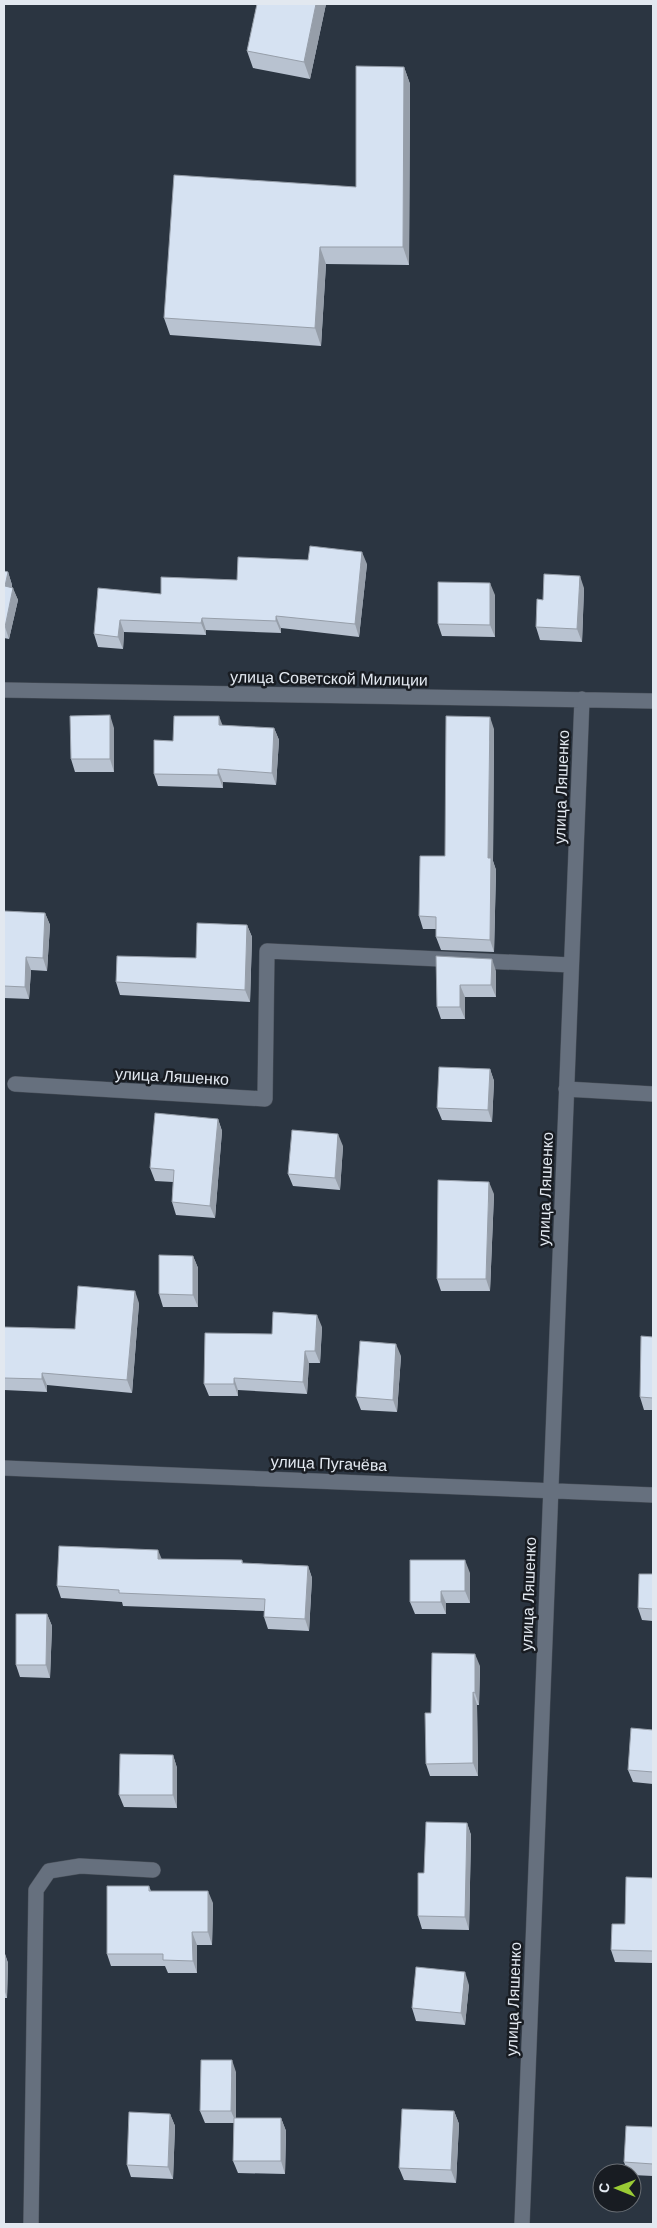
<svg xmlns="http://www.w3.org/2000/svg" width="657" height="2228" font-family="Arial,sans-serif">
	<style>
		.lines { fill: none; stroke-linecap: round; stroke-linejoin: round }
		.street-casing { stroke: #4a515b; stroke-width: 16 }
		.street { stroke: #66707e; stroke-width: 15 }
		.wall { fill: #b8c2d0 }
		.shaded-wall { fill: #969ea9 }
		.building { fill: #d6e2f2; stroke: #969ea9 }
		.labels { text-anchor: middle; stroke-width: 5; stroke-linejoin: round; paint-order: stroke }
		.street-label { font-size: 16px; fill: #e2e8f0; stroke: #181c22 }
	</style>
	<rect width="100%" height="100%" fill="#2b3541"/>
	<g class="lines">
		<g class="street-casing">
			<path id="street" d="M4 690 653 701
				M15 1084 265 1099 267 951 571 965
				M566 1089 653 1094
				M4 1468 653 1495
				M31 2224 36 1890 49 1871 80 1866 153 1870
				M522 2224 582 699"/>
		</g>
		<use href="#street" class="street"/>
	</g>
	<path class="wall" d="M257 4H326L310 79 253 68 247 51Z
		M404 67 410 84 409 265 326 264 321 346 170 335 164 318 356 187Z
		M367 564 359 637 281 628V633L206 630V635L124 632 123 649 98 647 94 634 161 594 237 580Z
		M4 571 8 572 12 585V587L18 600 9 639 4 638Z
		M584 588 582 642 540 640 536 627 543 600Z
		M495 595V637L442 636 438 624Z
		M114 728V772H75L71 759Z
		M274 728 279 740 276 785 223 782V788L158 786 154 774 173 741Z
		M494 729 493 861 496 870 494 952 441 950 436 937V929H423L419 916 445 856Z
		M4 911 45 913 50 925 47 971 31 970 29 999 4 998Z
		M247 925 252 937 250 1002 120 995 116 982 196 958Z
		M436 956 496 971V997H465V1019H441L437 1007Z
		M490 1069 494 1081 492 1122 442 1120 437 1108Z
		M218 1119 222 1131 215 1218 176 1215 172 1202 173 1182 155 1181 150 1168Z
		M343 1146 340 1190 293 1186 288 1174Z
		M494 1194 490 1291H441L437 1279Z
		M193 1256 198 1268V1307H163L159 1294Z
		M139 1303 132 1393 47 1385V1392L4 1390V1327L75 1329Z
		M322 1327 320 1363H309L307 1394 238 1390V1396H209L204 1384 272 1334Z
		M653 1337V1410H644L640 1397Z
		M401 1356 397 1412 361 1410 356 1397Z
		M162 1559 242 1560 243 1563 308 1566 312 1578 309 1631 268 1629 264 1617V1611L123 1606 122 1602 61 1598 57 1586Z
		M470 1573V1603H446V1614H415L410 1602Z
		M653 1574V1621L642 1620 638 1608Z
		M47 1614 52 1626 50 1678 20 1677 16 1665Z
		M480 1666 479 1705H477L478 1776H430L426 1764 431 1713Z
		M653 1730V1784L633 1782 628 1770Z
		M173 1755 177 1768V1808L124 1807 119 1795Z
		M467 1823 471 1835 469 1930 422 1929 418 1916Z
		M653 1878V1963L615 1962 611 1950 625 1924Z
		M149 1886 151 1891 213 1903 212 1945H197V1973H168L165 1966H111L107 1954Z
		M4 1951 8 1963 7 1998H4Z
		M469 1985 465 2025 416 2021 412 2008Z
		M236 2072V2118H281L286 2131 285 2174 238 2173 233 2161 234 2123H205L200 2111Z
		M454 2111 459 2124 456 2183 404 2180 399 2168Z
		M170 2114 175 2126 173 2179 131 2177 127 2165Z
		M653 2127V2176L632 2175V2173H628L624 2162Z"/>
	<path class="shaded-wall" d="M316 4H326L310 79 304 62Z
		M404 67 410 84 409 265 403 247Z
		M320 247 326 264 321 346 315 328Z
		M362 552 367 564 359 637 355 624Z
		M8 572 12 585 10 598 5 586Z
		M580 576 584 588 582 642 577 629Z
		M490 583 495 595V637L490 625Z
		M13 588 18 600 9 639 5 627Z
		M276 616 281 628V633L276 621Z
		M202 618 206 630V635L201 623Z
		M120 620 124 632 123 649 118 637Z
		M110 715 114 728V772L110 759Z
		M219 716 224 729 219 725Z
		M490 717 494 729 493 861 496 870 494 952 490 940 488 858Z
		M274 728 279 740 276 785 272 773Z
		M218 769 223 782V788L218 775Z
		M45 913 50 925 47 971 43 958Z
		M247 925 252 937 250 1002 245 990Z
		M26 957 31 970 29 999 25 987Z
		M492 959 496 971V997L491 985Z
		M460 985 465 997V1019L460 1007Z
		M490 1069 494 1081 492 1122 488 1110Z
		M218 1119 222 1131 215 1218 210 1206Z
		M338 1134 343 1146 340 1190 335 1178Z
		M489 1182 494 1194 490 1291 486 1279Z
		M193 1256 198 1268V1307L193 1295Z
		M135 1291 139 1303 132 1393 127 1380Z
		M317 1315 322 1327 320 1363 315 1351Z
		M396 1344 401 1356 397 1412 393 1400Z
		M305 1351 309 1363 307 1394 303 1382Z
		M42 1373 47 1385V1392L42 1379Z
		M234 1378 238 1390V1396L234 1384Z
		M158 1550 163 1562 158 1559Z
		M465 1560 470 1573V1603L465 1591Z
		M308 1566 312 1578 309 1631 305 1619Z
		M441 1591 446 1603V1614L441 1602Z
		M47 1614 52 1626 50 1678 46 1665Z
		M475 1654 480 1666 479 1705 475 1693Z
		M473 1692 477 1705 478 1776 473 1763Z
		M173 1755 177 1768V1808L173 1795Z
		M467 1823 471 1835 469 1930 465 1917Z
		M208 1891 213 1903 212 1945 208 1932Z
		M192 1932 197 1945V1973L193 1961Z
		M4 1951 8 1963 7 1998 4 1989Z
		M465 1972 469 1985 465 2025 461 2013Z
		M232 2060 236 2072V2123L231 2111Z
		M454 2111 459 2124 456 2183 451 2170Z
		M170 2114 175 2126 173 2179 168 2167Z
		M281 2118 286 2131 285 2174 281 2161Z"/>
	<path class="building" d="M257 4H316L304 62 247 51Z
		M356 66 404 67 403 247H320L315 328 164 318 174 175 356 187Z
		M310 546 362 552 355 624 276 616V621L202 618 201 623 120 620 118 637 94 634 98 588 161 594V577L237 580 238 557 308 560Z
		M4 571 8 572 5 586 13 588 5 627H4Z
		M544 574 580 576 577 629 536 627 537 599 543 600Z
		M438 582 490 583V625L438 624Z
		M110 715V759H71L70 716Z
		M174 716H219V725L274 728 272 773 218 769V775L154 774V740L173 741Z
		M446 716 490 717 488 858H491L490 940 436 937V917L419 916 420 856H445Z
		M4 911 45 913 43 958 26 957 25 987 4 986Z
		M197 923 247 925 245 990 116 982 117 956 196 958Z
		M436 956 492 959 491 985H460V1007H437Z
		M439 1067 490 1069 488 1110 437 1108Z
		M155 1113 218 1119 210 1206 172 1202 174 1170 150 1168Z
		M292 1130 338 1134 335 1178 288 1174Z
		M438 1180 489 1182 486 1279H437Z
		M159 1255 193 1256V1295L159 1294Z
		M78 1286 135 1291 127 1380 42 1373V1379L4 1378V1327L75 1329Z
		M273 1312 317 1315 315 1351H305L303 1382 234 1378V1384H204L205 1333 272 1334Z
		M641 1336 653 1337V1398L640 1397Z
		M360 1341 396 1344 393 1400 356 1397Z
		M59 1546 158 1550V1559L242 1560V1563L308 1566 305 1619 264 1617 265 1599 119 1593V1590L57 1586Z
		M410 1560H465V1591H441V1602H410Z
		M639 1574H653V1609L638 1608Z
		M16 1614H47L46 1665H16Z
		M432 1653 475 1654V1693L473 1692V1763L426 1764 425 1713H431Z
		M631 1728 653 1730V1772L628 1770Z
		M120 1754 173 1755V1795H119Z
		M426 1822 467 1823 465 1917 418 1916V1873H424Z
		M626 1877 653 1878V1951L611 1950 612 1924H625Z
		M107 1886H149V1891H208V1932H192L193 1961 163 1960V1954H107Z
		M416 1967 465 1972 461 2013 412 2008Z
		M201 2060H232L231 2111H200Z
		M402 2109 454 2111 451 2170 399 2168Z
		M129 2112 170 2114 168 2167 127 2165Z
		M234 2118H281V2161H233Z
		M626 2126 653 2127V2164L624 2162Z"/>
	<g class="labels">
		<g class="street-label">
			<text transform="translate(329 678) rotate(1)" y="6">улица Советской Милиции</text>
			<text transform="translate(561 787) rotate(-88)" y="6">улица Ляшенко</text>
			<text transform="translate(172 1076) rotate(3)" y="6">улица Ляшенко</text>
			<text transform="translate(545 1189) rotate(-88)" y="6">улица Ляшенко</text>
			<text transform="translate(329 1463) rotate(2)" y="6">улица Пугачёва</text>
			<text transform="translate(528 1594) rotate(-88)" y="6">улица Ляшенко</text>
			<text transform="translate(513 1999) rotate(-88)" y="6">улица Ляшенко</text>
		</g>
	</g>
	<rect width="657" height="2228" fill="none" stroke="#e2e8f0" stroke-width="10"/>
	<g transform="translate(617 2188) rotate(271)"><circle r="24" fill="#181c22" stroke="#696e74"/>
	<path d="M0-4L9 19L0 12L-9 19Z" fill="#9acb35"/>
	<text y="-8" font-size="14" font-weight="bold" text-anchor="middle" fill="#e2e8f0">С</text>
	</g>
</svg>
